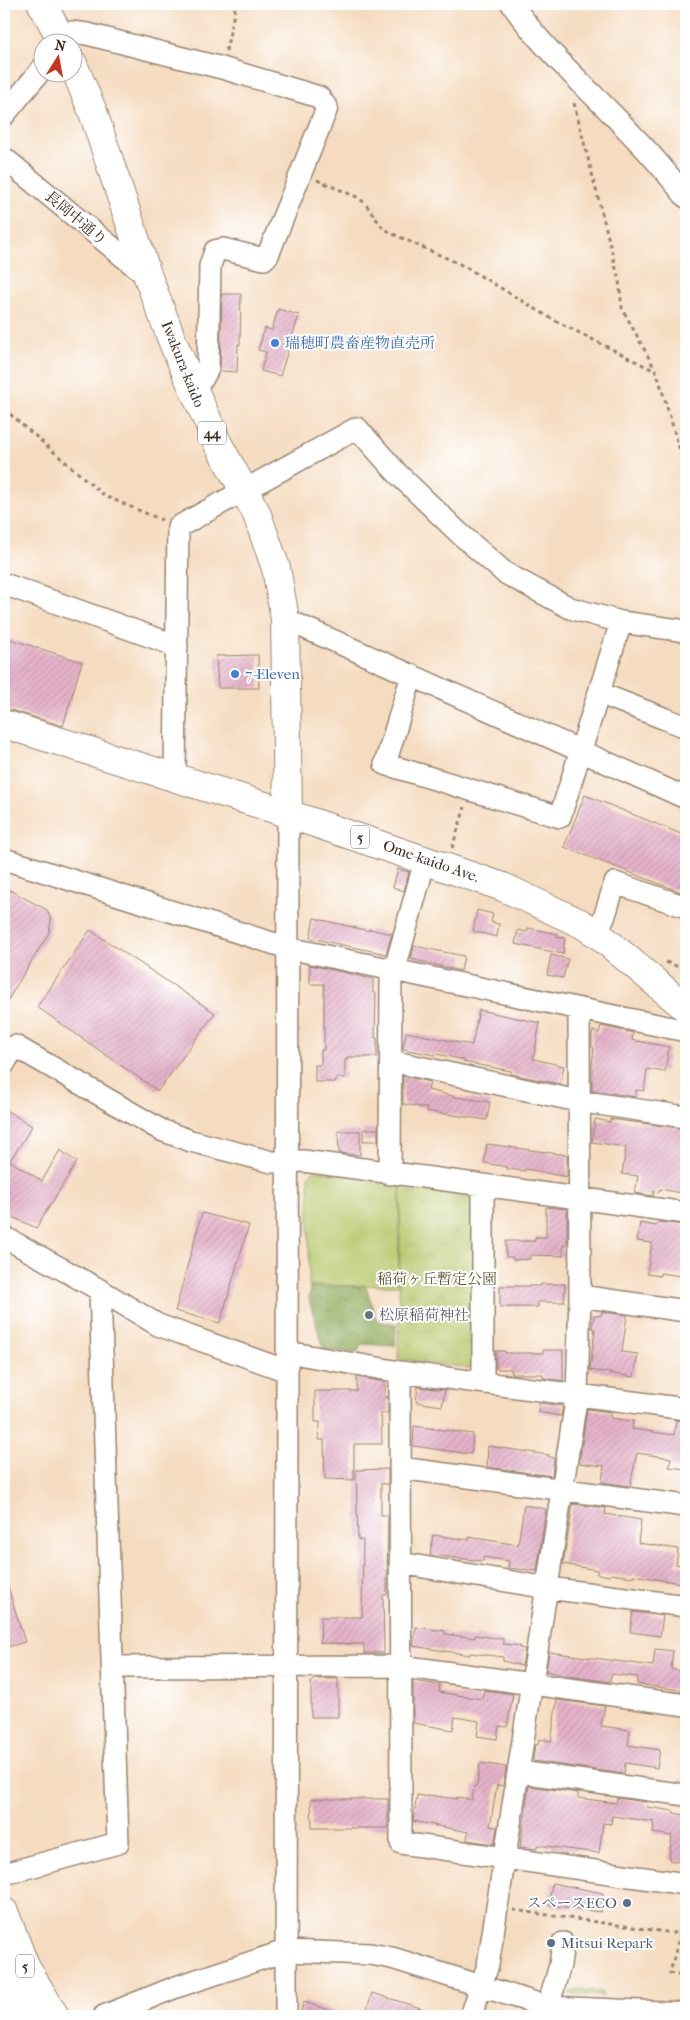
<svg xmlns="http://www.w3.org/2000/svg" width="690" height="2020" font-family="'IM FELL French Canon','Noto Serif JP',serif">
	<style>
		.grass { fill: #b7c76a; stroke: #797844 }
		.forest { fill: url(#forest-crowns); stroke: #666b3e }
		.park { fill: url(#park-tufts); stroke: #797844 }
		.building { fill: url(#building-hatch) }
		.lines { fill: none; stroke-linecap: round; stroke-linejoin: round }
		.minor-casing { stroke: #98836f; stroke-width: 24 }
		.major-casing { stroke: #98836f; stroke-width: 30 }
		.path { stroke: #98836f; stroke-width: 3; stroke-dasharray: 4 4; stroke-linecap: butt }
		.minor { stroke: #fff; stroke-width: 21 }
		.major { stroke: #fff; stroke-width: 28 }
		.shop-dot { fill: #3f7fe0; stroke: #fff; stroke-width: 2 }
		.worship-dot { fill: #6b7280; stroke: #fff; stroke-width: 2 }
		.service-dot { fill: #5c6f8a; stroke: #fff; stroke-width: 2 }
		.labels { text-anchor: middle; stroke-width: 4; stroke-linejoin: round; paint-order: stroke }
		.shield { fill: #fff; stroke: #766a62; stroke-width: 1 }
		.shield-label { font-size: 14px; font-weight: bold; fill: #3b2a1e }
		.street-label { font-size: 15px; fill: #3b2a1e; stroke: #fff }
		.shop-label { font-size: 15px; fill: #366cbe; stroke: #fff; text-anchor: start }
		.park-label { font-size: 15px; fill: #605935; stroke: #fff }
		.worship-label { font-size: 15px; fill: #5b616d; stroke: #fff; text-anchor: start }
		.service-label { font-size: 15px; fill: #4e5e75; stroke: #fff; text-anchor: end }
	</style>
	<defs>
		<pattern id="forest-crowns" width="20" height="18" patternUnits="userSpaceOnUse" patternTransform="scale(1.25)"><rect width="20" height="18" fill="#91ac5e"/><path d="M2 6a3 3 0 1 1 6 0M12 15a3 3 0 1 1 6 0" fill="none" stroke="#788c4d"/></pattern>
		<pattern id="park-tufts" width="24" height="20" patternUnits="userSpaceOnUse" patternTransform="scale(1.25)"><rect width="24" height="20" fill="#b7c76a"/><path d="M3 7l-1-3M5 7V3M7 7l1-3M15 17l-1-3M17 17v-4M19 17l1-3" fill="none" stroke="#9eab5b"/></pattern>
		<pattern id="building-hatch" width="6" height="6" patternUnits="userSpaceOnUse" patternTransform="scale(1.25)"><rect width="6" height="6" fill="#e5b3ca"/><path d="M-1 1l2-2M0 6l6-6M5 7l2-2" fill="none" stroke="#c59aad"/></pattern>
	</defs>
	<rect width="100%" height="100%" fill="#fff"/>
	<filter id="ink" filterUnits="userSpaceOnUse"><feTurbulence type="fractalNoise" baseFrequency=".02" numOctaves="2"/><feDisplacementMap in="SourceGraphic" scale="10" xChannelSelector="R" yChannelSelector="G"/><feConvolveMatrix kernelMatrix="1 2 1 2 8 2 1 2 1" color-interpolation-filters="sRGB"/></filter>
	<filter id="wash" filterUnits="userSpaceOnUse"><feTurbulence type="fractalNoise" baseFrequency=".0096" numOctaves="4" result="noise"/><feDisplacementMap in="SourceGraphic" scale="20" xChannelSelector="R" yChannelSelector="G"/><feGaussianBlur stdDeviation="1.12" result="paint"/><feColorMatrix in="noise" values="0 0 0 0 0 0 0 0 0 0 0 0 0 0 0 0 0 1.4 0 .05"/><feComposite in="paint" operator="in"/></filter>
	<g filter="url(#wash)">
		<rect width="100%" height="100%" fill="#f5dcc0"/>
		<path class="grass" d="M315 1170 400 1182 398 1285 309 1286V1175Z
			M577 1989 601 1992 603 1996 568 1994Z"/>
		<path class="forest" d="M366 1286 377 1321 396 1324 395 1346 362 1344 357 1353 324 1350 309 1299 310 1287Z"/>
		<path class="park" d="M401 1182 470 1192 476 1198 475 1363 469 1368 398 1359Z"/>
		<g id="blocks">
			<path class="building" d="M222 294H241L240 345 238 344 237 372 220 371Z
				M278 309 299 315 280 376 261 371 266 352 258 350 265 328 272 330Z
				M4 637 82 662 63 726 4 708Z
				M258 655 259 688H218L216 656Z
				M585 795 686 836V894L564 847Z
				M398 869 409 872 404 891 393 887Z
				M4 887 47 910 51 920 49 933 4 1006Z
				M477 910 493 914 491 922 499 924 497 937 473 931Z
				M314 918 369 931V929L392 934 386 954 310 938Z
				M528 928 558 934 557 937 565 938 563 954 515 944 518 930 527 932Z
				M90 930 215 1013 158 1091 37 1007Z
				M414 946 464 956 461 971 411 959Z
				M551 955 568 959 563 978 547 975Z
				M310 965 373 979V993H376L375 1038H377V1057H347V1060H345V1078H336V1082H315V1065H321V1050H324V984H310Z
				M479 1010 540 1023 533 1059 564 1066 560 1084 511 1074V1071L464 1062V1060L437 1054 434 1055 403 1049 406 1032 472 1045Z
				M601 1026 633 1033 632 1040 669 1047 665 1072 647 1069 644 1091 636 1090V1097L592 1090V1065L594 1048 592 1047V1036L593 1031 599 1033Z
				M403 1076 430 1082 428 1090 456 1097 490 1102 487 1120 439 1113 426 1111 427 1108 403 1104Z
				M4 1109 32 1126 10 1161 42 1181 60 1150 77 1162 36 1228 4 1213Z
				M595 1119 610 1122V1119L686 1129V1194L660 1189V1192L654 1191 653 1196 635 1193 638 1176 622 1174 626 1147 592 1142Z
				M363 1129H378V1141H363Z
				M338 1131H360V1155L339 1153Z
				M487 1144 567 1155V1177L525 1169V1171L507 1169V1167L484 1163Z
				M546 1207 567 1209V1245H563V1256L530 1255V1259L513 1260V1257H506V1241H535V1237H546Z
				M202 1213 249 1225 220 1323 175 1311Z
				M658 1222 686 1225V1247L681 1276 660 1273V1276L647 1274 652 1243 637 1241 640 1223 657 1226Z
				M541 1284H565L564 1302H538V1307H500V1286H541Z
				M602 1312 627 1315 622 1352 638 1354 634 1377 590 1370 595 1329 592 1328 594 1315 601 1316Z
				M543 1350H563V1381L543 1378V1374H512L511 1369H496V1351H505V1353H543Z
				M357 1377 385 1382V1397H388V1413H381L382 1444H354V1480L325 1479 324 1440H319L320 1422H315V1391H357Z
				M418 1387 445 1390 442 1406 416 1402Z
				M539 1403 563 1406 561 1416 538 1412Z
				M587 1409 611 1412 610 1418 633 1421 632 1429 674 1435 676 1420 686 1421V1469L669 1467 671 1458 637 1453 630 1486 602 1482 604 1466 579 1463Z
				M414 1426 473 1434 471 1454 413 1446Z
				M488 1446 549 1455 548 1456 554 1458 552 1476 487 1467Z
				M388 1469V1484H381V1515H388L387 1595H383L384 1653H364V1644L320 1643 321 1617H362L363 1540H358L356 1470Z
				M573 1504 606 1508 605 1514 641 1520 638 1543 678 1549 676 1564 686 1566V1584L633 1575V1577L611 1574 610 1576 597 1574V1570L563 1564Z
				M524 1505 546 1509 537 1571 508 1568 509 1561 483 1557V1561L430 1555 433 1535 469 1540V1537L518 1545Z
				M4 1584H7L25 1642 4 1648Z
				M633 1612 663 1616 660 1636 630 1632Z
				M416 1627 445 1631V1634L475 1638V1635L503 1639V1644L520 1646 519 1648 525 1649 522 1666 503 1661V1657L470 1653V1655L413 1646Z
				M655 1649 673 1651 671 1669 686 1672V1691L637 1684 638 1677 611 1674 610 1682 561 1675 546 1671 549 1652 653 1666Z
				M314 1679H338V1717H311V1682Z
				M413 1681 440 1685 439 1692 482 1699 484 1690 513 1694 507 1727 499 1726 497 1739 477 1736 479 1721 455 1717 453 1730 413 1723Z
				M557 1700 605 1706 601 1726 630 1730 628 1745 660 1750 657 1768 625 1763 624 1774 533 1761 535 1745H538L539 1739 551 1741Z
				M480 1763 506 1767 503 1786 497 1785 490 1826 497 1827 494 1844 467 1840 468 1832 413 1821 417 1795 428 1797V1795L457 1799V1797L472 1800 474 1786H477Z
				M529 1786 578 1793V1798L616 1803 617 1798 646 1802 647 1807 674 1811 673 1813 686 1815V1863L669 1860 672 1836 653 1833 654 1822 612 1816 611 1824 603 1823 599 1853 537 1845V1849L520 1847Z
				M311 1799H388V1828H312Z
				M552 1883 603 1893 601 1912 549 1905Z
				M372 1993 437 2013 436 2016H392L367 2009Z
				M304 2002 339 2013 338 2016H299Z"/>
		</g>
	</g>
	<g filter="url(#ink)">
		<use href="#blocks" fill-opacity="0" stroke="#98836f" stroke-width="1"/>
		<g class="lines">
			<g class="minor-casing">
				<path id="minor" d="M512 4C546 54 595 94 636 139 654 157 670 177 686 197
					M59 34 72 32 87 34 222 68 319 97 327 108 268 255 264 259 223 249 215 251 210 266 208 369 203 378 192 387
					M4 115 42 69
					M4 158 148 277
					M4 584 177 646
					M285 619 686 798
					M412 675 385 764 560 817 621 622
					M599 693 686 727
					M175 777 178 527 357 428 397 473 459 533 505 573 570 608 621 622 686 631
					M4 859 288 948 686 1031
					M595 933 604 918 615 883 686 907
					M394 972 421 875
					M391 1061 578 1101 686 1117
					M4 1064 15 1046 161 1130 191 1141 272 1162 303 1161 483 1185
					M390 1174 391 970
					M4 1237 100 1290 158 1325 287 1371
					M580 1296 686 1311
					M287 1352 400 1372 686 1409
					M400 1372 401 1843 686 1884
					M483 1382V1185L686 1213
					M400 1468 686 1506
					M400 1563 548 1588 686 1606
					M113 1667 401 1666 686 1705
					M519 1772 686 1795
					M4 1874 118 1843 100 1290
					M548 2007 686 2013
					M548 2007 560 1965 563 1943
					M104 2016 176 1987 285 1951 370 1954 392 1958 548 2007 564 2016
					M286 2016 288 813
					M471 2016 488 1965 577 1394 580 1296 579 1009"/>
			</g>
			<g class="major-casing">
				<path id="major" d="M42 4 63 42
					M72 62 93 112 148 277 174 345 218 444 256 512 276 568 285 619 288 813
					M4 724 262 805 503 887 582 924 599 935 686 1008
					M4 1912 25 1966 55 2016
					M4 1973 16 2003 24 2016"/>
			</g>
			<path class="path" d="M226 51 236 4
				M574 103 619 280 622 308 657 373 686 471
				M317 180 357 197 365 203 382 227 393 234 464 266 554 320 657 372
				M4 409 105 496 162 520
				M452 848 465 807
				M666 962 686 970
				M513 1910 680 1934 670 1973 686 1977"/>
			<use href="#minor" class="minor"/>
			<use href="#major" class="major"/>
		</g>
	</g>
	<g class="shop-dot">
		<circle cx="275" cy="343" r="5"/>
		<circle cx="235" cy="674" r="5"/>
	</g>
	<circle class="worship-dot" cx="369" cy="1315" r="5"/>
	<g class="service-dot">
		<circle cx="627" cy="1903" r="5"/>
		<circle cx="551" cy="1943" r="5"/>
	</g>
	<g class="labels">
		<g class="shield">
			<rect x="198" y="421.5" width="28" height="23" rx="4"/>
			<rect x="351" y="825.5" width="18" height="23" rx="4"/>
			<rect x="16" y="1954.5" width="18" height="23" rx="4"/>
		</g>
		<g class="shield-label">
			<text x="212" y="438">44</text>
			<text x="360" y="842">5</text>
			<text x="25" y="1971">5</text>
		</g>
		<g class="street-label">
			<text transform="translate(76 218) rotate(40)" y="5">長岡中通り</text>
			<text transform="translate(183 364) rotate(68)" y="5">Iwakura-kaido</text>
			<text transform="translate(431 861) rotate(19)" y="5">Ome-kaido Ave.</text>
		</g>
		<g class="shop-label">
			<text x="285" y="348">瑞穂町農畜産物直売所</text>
			<text x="245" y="679">7-Eleven</text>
		</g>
		<g class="park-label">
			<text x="437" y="1284">稲荷ヶ丘暫定公園</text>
		</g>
		<g class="worship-label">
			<text x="379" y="1320">松原稲荷神社</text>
		</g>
		<g class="service-label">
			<text x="617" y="1908">スペースECO</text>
			<text x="561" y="1948" text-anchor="start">Mitsui Repark</text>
		</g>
	</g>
	<rect width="690" height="2020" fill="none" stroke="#fff" stroke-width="20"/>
	<g transform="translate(58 58) rotate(11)"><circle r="24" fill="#ffffff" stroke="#b1aaa5"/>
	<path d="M0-4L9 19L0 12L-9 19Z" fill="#c8321e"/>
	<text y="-8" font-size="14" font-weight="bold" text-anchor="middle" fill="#3b2a1e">N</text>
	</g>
</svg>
